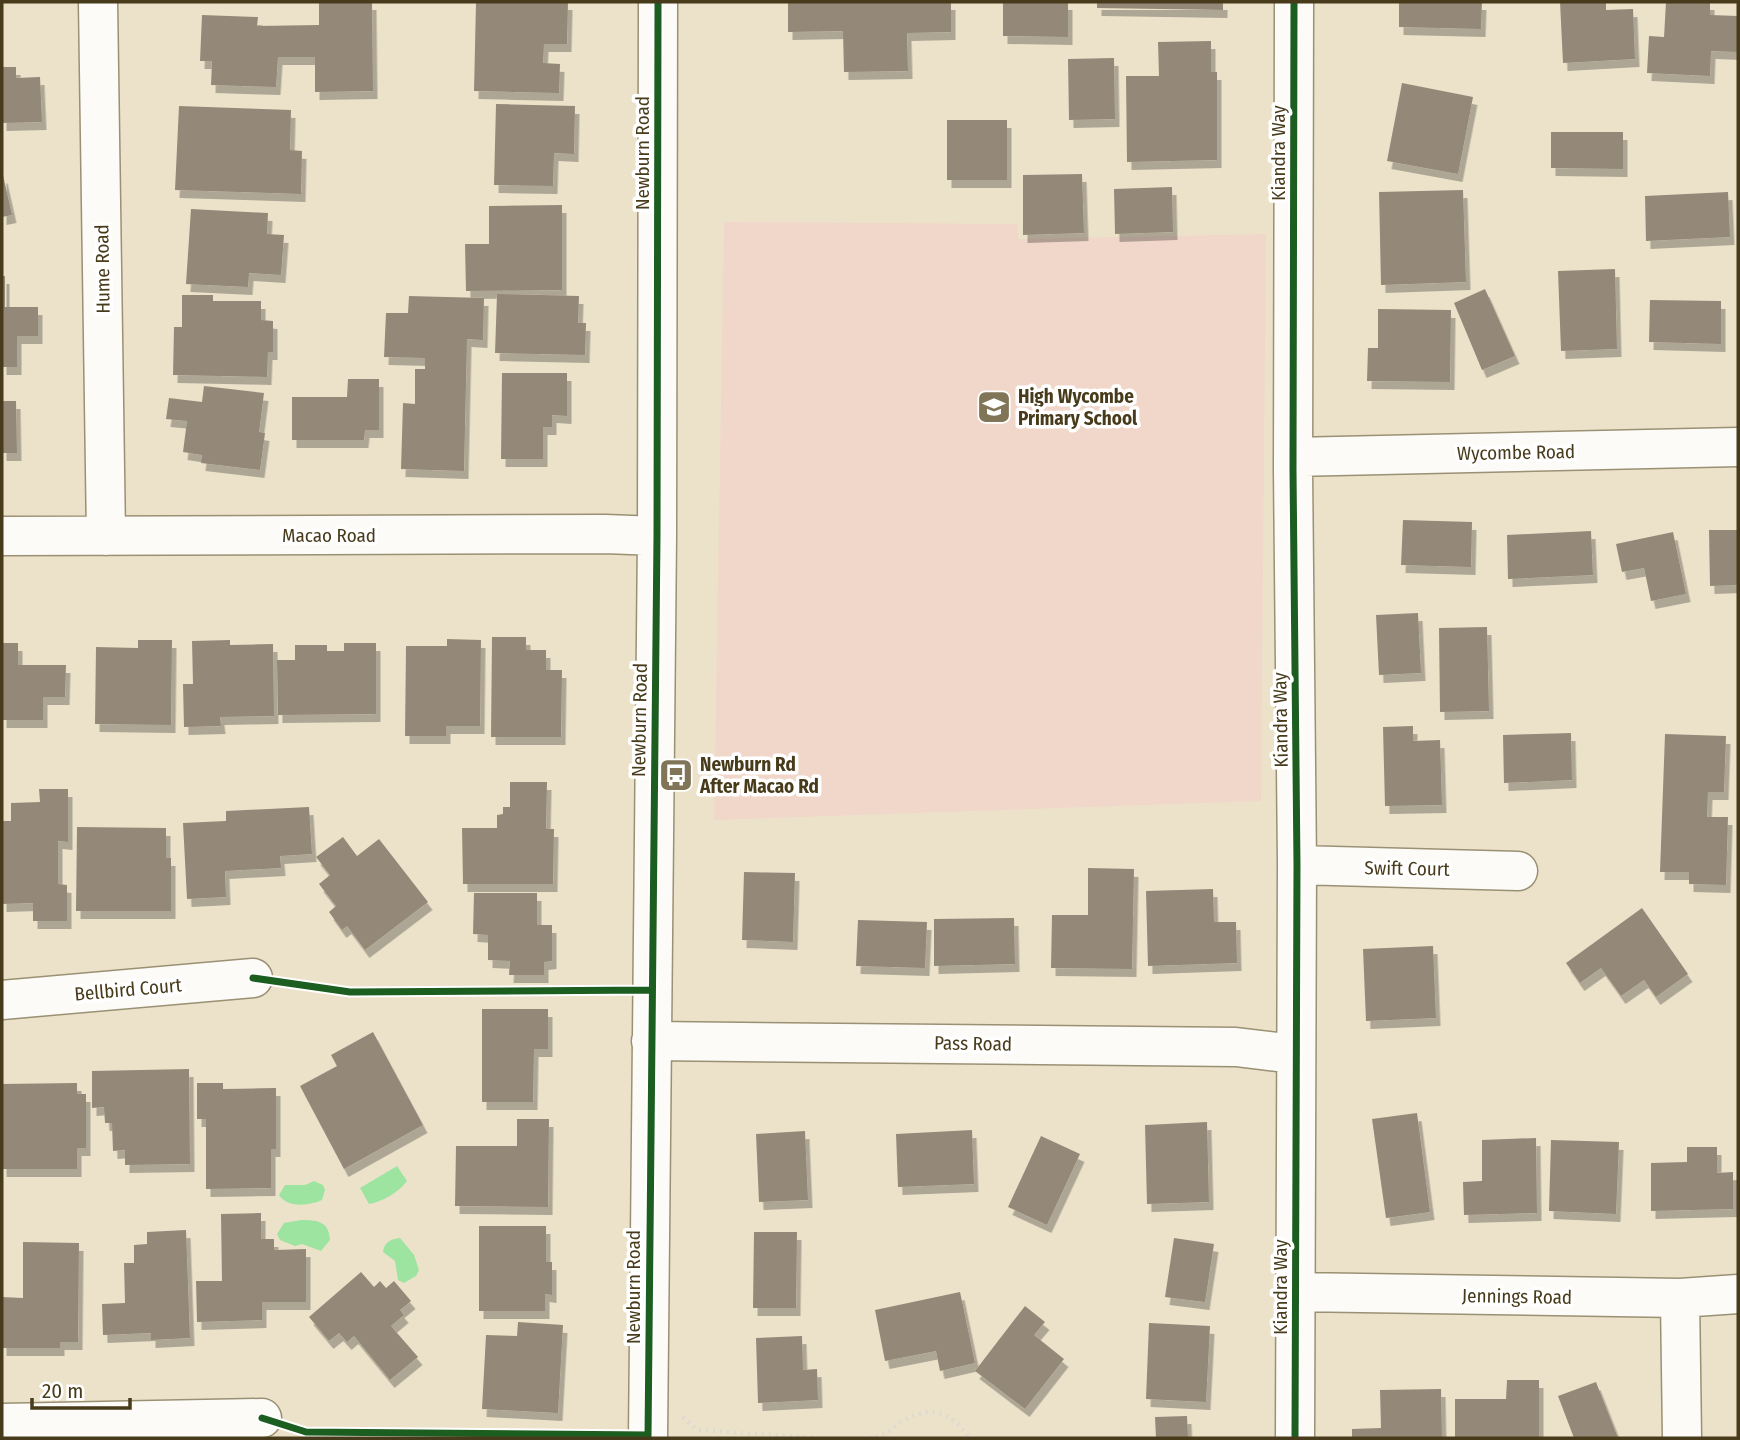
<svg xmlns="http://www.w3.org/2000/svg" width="1740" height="1440" font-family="'Fira Sans Condensed',sans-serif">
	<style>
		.green { fill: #f1d7c9 }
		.water { fill: #9de4a0 }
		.building { fill: #948978; filter: url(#shadow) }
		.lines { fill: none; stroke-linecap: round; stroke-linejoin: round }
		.minor-casing { stroke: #9a9073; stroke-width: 41 }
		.path { stroke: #dddad1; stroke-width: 4.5; stroke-dasharray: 2 5; stroke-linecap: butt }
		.minor { stroke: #fcfbf7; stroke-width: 38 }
		.cycleway-casing { stroke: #fff; stroke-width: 11 }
		.cycleway { stroke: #1b5e20; stroke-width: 7 }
		.labels { text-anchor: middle; stroke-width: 7; stroke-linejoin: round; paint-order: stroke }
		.street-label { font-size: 19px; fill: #483b1b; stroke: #fff }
		.poi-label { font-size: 19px; font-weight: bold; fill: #483b1b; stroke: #fff; text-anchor: start }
	</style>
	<defs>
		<filter id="shadow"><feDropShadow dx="4.5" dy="8" stdDeviation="0" flood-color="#0004"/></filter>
	</defs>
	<rect width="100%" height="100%" fill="#ece2ca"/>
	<path class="green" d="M724 222 1017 224 1018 239 1266 234 1261 801 714 820Z"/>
	<path class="water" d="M397 1166 407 1181C399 1192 382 1202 369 1204L360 1188Z
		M314 1181 323 1185 325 1190 322 1200C309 1206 287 1208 279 1195L285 1185H305Z
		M301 1220C317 1220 329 1221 330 1240L321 1251 302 1244 295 1246 280 1240 277 1234 284 1223Z
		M400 1238 414 1255 419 1270 416 1276 404 1283 398 1280 395 1261 383 1252C384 1242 391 1239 400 1238Z"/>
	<path class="building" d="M319 2H372L373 91 315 92V57H278L276 87 211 85 212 61H200L202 15 258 17 257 26 319 25Z
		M476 2H568L567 44H544L543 63 560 64 559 93 474 91Z
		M788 2H951V32L907 33 908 71 844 72 843 31 788 32Z
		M1003 2H1068V37L1003 36Z
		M1097 2H1223V10L1097 8Z
		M1399 2H1482L1481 29 1399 27Z
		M1560 2H1606V10L1633 9 1635 59 1563 63Z
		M1666 2H1710V15L1738 16 1737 52 1711 51 1710 76 1647 73 1649 36 1664 37Z
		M1211 41V72H1217V160L1127 162 1126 76H1159L1158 42Z
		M1114 58 1115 119 1069 120 1068 59Z
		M2 67H16V78L40 77 42 122 2 123Z
		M1402 83 1473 97 1458 174 1387 161Z
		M496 104 575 106 574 154 554 153 553 186 494 185Z
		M179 106 291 110 290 150 302 151 301 194 175 190Z
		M947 120H1007V180H947Z
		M1551 132H1623V169L1551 168Z
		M1082 174 1084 233 1023 235V175Z
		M3 175 12 215 2 217V176Z
		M1172 187 1173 232 1115 234 1114 189Z
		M1463 190 1466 282 1381 285 1379 192Z
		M1728 192 1730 237 1646 241 1645 196Z
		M562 205V290L466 291 465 244H489V206Z
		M191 209 268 213 267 234 284 235 281 275 249 273 248 287 186 284Z
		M1615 269 1617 349 1561 351 1558 271Z
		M2 276H5V307H38V336H17V367H2Z
		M1485 289 1515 356 1482 370 1454 303Z
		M497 294 579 296 578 323H586L585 355 495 353Z
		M182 295H213V301H261V320L273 321V352H268L267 377 173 375 174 327H182Z
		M409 296 484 298 483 340 467 339 464 471 401 469 403 403 415 404V369H425V358L384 357 386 313H408Z
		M1650 300 1721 301V344L1649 342Z
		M1378 309 1451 310 1450 382 1367 381 1368 348H1378Z
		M502 373H567V416L552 415V427H543V459H501Z
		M348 379H379V430H365L364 440H292V397H347Z
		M204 386 264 393 259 432 265 433 260 470 201 463 202 455 183 452 187 421 166 419 169 398 202 402Z
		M2 401H16L17 453H2Z
		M1403 520 1472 522 1471 567 1401 565Z
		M1709 530H1738V585L1710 586Z
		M1591 531 1593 575 1508 579 1507 535Z
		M1673 532 1686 594 1651 601 1644 568 1622 572 1616 544Z
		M1418 613 1421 673 1379 675 1376 615Z
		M1487 627 1489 711 1440 712 1439 628Z
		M492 637H526V650H546V670H562L561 737H491Z
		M447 639 481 640 480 726H446V736H405L406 646H447Z
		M138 640H172L171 725 95 724 96 647 138 648Z
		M230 640V645L273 644 274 716 220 717 221 726 184 727 183 684H193L192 641Z
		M2 643H18V665H66L65 697H43V720H2Z
		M344 643H376V714L278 715 277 660H295V645H327V651H344Z
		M1413 726V741L1440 740 1442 805 1385 806 1383 727Z
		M1571 733 1572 780 1504 783 1503 735Z
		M1665 734 1726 736 1724 792H1708L1707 817H1728L1726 885 1689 884V872H1660Z
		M510 782H547L546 829H554L553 884H463L462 828H497V815L503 814V807H510Z
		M39 789H68V842L58 841V884L67 885V921H33V903L2 904V821H11V803L40 802Z
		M309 807 312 854 280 856 281 868 225 871 226 897 187 899 183 823 226 821V811Z
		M77 827 166 828V858H171V911H76Z
		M343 837 357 856 379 839 428 902 365 950 347 926 342 930 329 912 336 906 319 884 330 875 316 857Z
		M1088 868 1134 869 1132 969 1051 968 1052 915H1088Z
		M744 872 795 873 793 942 742 940Z
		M1213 889 1214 922H1236L1237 963 1148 966 1146 891Z
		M474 893H537V925H552V961L544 962V975H509L510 961 488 960V935L473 934Z
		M1642 908 1688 974 1656 997 1644 980 1621 996 1601 968 1580 983 1566 963Z
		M1014 918 1015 964 934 966V919Z
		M858 920 927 922 925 968 856 966Z
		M1433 946 1436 1018 1366 1021 1363 949Z
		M482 1009H548V1049H534L533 1102H482Z
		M373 1032 423 1125 344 1169 300 1086 337 1066 331 1055Z
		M189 1069 190 1164 125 1165V1150L113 1151 112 1123H105L104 1107 92 1108V1071Z
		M77 1083V1094H86V1148H77V1169H2V1084Z
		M197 1083H223V1089L276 1088V1149H271V1188L206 1189V1119H197Z
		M1417 1113 1430 1212 1386 1218 1372 1119Z
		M517 1119H549L548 1207 455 1206 456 1146H517Z
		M1207 1122 1209 1202 1147 1204 1145 1125Z
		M972 1130 974 1184 898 1187 896 1134Z
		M805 1131 808 1200 759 1202 756 1134Z
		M1041 1136 1080 1154 1047 1225 1008 1207Z
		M1536 1138 1537 1213 1464 1215 1463 1182 1482 1181V1140Z
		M1551 1140 1619 1142 1616 1214 1549 1211Z
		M1687 1147H1717V1173L1733 1172V1209L1651 1211V1163L1687 1162Z
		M261 1213V1239H274V1250L306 1249V1302H262V1320L197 1322 196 1281H222L221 1214Z
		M479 1226H546V1262H552V1295L545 1294V1311H479Z
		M186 1230 190 1338 151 1340V1333L103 1335 102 1304 125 1303 124 1263H134V1245L147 1244V1232Z
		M754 1232H797L796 1308H753Z
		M1174 1238 1214 1244 1205 1302 1165 1297Z
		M23 1242 79 1243 78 1342H60V1348H2V1297L23 1298Z
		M361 1272 374 1287 380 1281 386 1288 394 1281 411 1301 400 1310 404 1315 391 1326 418 1357 390 1380 354 1336 347 1342 339 1333 329 1341 309 1317Z
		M960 1292 975 1363 940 1371 936 1351 885 1361 875 1310Z
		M1025 1306 1045 1322 1034 1335 1064 1359 1025 1409 975 1371Z
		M518 1322 563 1325 558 1413 482 1409 486 1335 517 1336Z
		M1149 1323 1210 1326 1206 1402 1146 1399Z
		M802 1336 803 1370 817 1369 818 1400 758 1403 756 1338Z
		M1507 1380H1539V1438H1455V1399H1506Z
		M1596 1382 1618 1438H1574L1558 1396Z
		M1441 1389 1442 1438H1352V1429L1381 1428 1380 1390Z
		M1187 1416 1188 1438H1156L1155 1417Z"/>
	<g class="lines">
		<g class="minor-casing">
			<path id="minor" d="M98 2 106 536
				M1294 2 1293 470 1297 865 1295 1438
				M1293 457 1738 447
				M2 536 605 534 657 536
				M1297 865 1518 871
				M2 1000 253 978
				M651 1041 1236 1047 1295 1054
				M1296 1292 1680 1298 1738 1294
				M1680 1298 1682 1438
				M2 1423 262 1418
				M648 1438 657 536 658 2"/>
		</g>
		<path class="path" d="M683 1417 697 1430 817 1438
			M869 1438C892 1434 886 1432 903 1421 931 1404 953 1413 969 1438"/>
		<use href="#minor" class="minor"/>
		<g class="cycleway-casing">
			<path id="cycleway" d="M1294 2 1293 470 1297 865 1295 1438
				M253 978 350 992 651 990
				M262 1418 306 1432 648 1435
				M648 1438 657 536 658 2"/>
		</g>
		<use href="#cycleway" class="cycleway"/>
	</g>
	<defs>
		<g id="school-square" transform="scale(1.75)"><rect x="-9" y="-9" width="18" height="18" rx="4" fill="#817558" stroke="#fff"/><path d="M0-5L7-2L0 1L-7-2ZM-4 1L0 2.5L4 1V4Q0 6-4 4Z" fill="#fff"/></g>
		<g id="bus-square" transform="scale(1.75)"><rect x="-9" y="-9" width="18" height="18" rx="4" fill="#817558" stroke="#fff"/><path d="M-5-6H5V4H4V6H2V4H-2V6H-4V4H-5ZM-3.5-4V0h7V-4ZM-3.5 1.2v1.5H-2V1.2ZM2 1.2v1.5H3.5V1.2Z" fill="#fff"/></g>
	</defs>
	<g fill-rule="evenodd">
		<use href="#school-square" x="994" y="407"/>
		<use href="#bus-square" x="676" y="775"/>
	</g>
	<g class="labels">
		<g class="street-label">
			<text transform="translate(642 153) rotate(-90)" y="7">Newburn Road</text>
			<text transform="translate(1278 153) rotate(-90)" y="7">Kiandra Way</text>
			<text transform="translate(102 269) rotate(-91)" y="7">Hume Road</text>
			<text transform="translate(1516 452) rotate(-1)" y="7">Wycombe Road</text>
			<text x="329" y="542">Macao Road</text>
			<text transform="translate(639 720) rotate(-89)" y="7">Newburn Road</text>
			<text transform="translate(1280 720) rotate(-91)" y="7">Kiandra Way</text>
			<text transform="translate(1407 868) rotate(1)" y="7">Swift Court</text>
			<text transform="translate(128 989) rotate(-5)" y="7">Bellbird Court</text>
			<text transform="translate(973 1043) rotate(1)" y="7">Pass Road</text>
			<text transform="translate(633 1287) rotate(-90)" y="7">Newburn Road</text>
			<text transform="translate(1280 1287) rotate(-90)" y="7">Kiandra Way</text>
			<text transform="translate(1517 1296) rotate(1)" y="7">Jennings Road</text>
		</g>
		<g class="poi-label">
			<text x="1018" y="403">High Wycombe<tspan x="1018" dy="22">Primary School</tspan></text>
			<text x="700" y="771">Newburn Rd<tspan x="700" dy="22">After Macao Rd</tspan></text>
		</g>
	</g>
	<rect width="1740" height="1440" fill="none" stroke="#483b1b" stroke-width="7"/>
	<path d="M32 1398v10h98v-10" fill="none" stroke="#483b1b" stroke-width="3.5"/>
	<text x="42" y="1398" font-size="21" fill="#483b1b" stroke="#ffffff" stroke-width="5" paint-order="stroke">20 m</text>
</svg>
